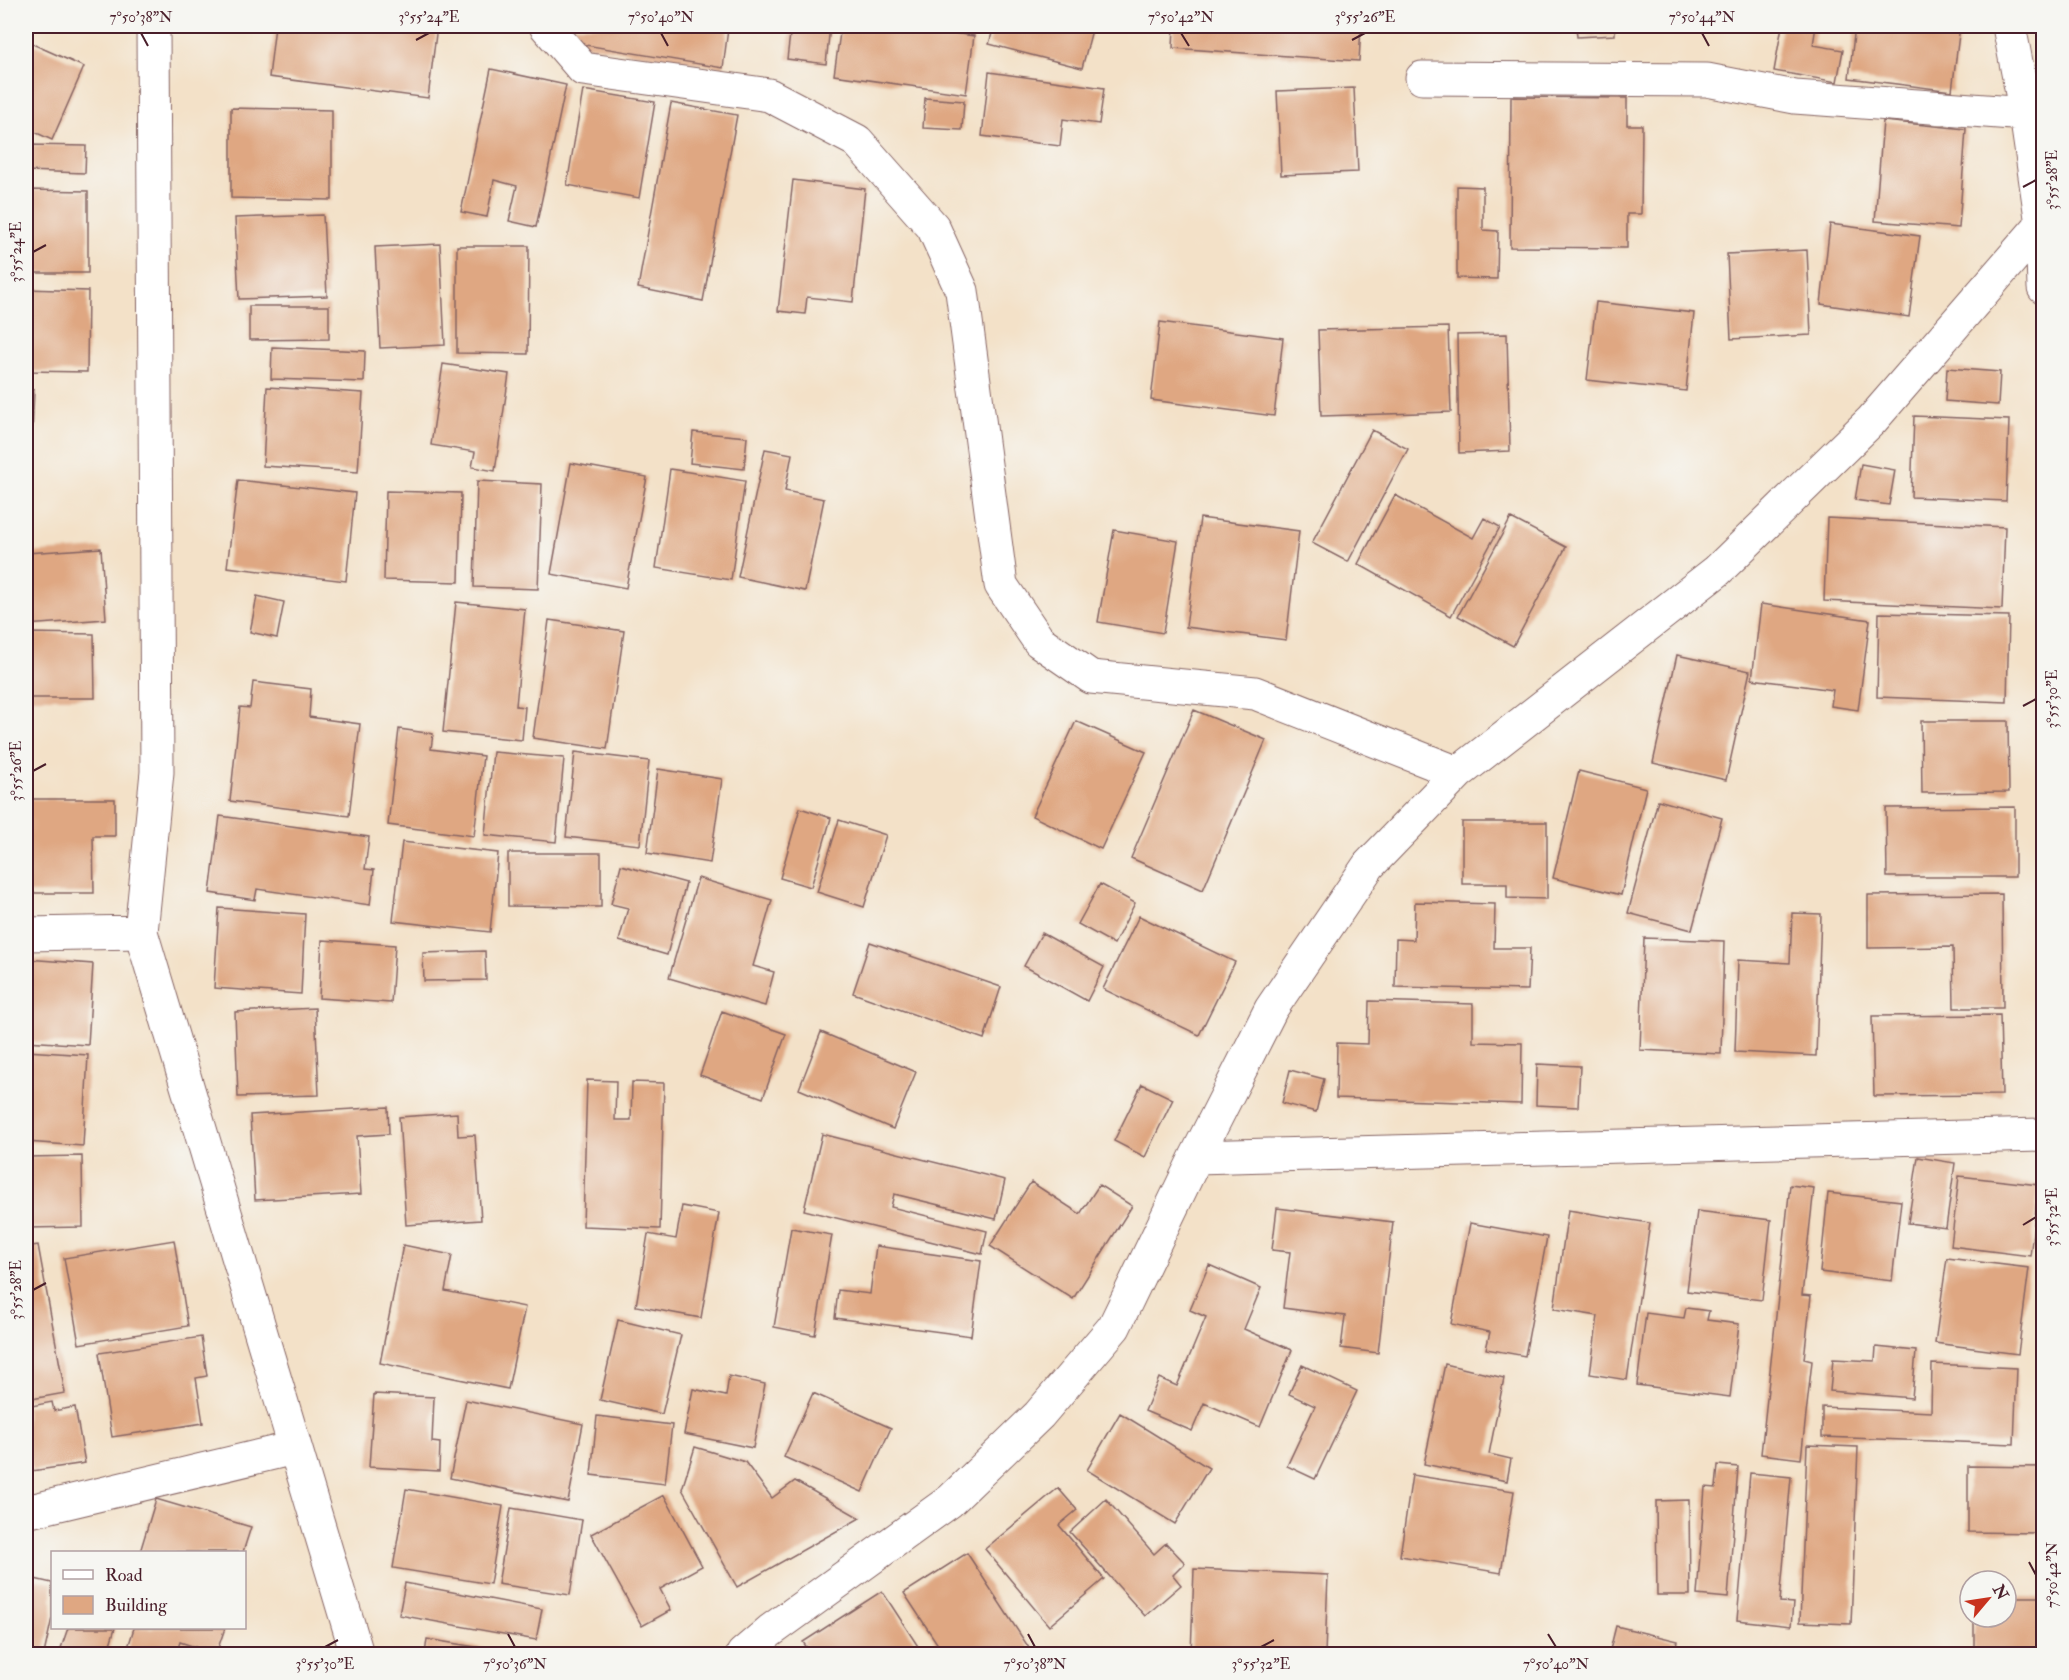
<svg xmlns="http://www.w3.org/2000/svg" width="2069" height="1680" font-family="'IM FELL Double Pica',serif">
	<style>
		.building { fill: #dfa782 }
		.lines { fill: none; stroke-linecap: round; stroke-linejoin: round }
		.street-casing { stroke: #856362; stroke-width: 35 }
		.street { stroke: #fff; stroke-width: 33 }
		.ticks { fill: none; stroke: #4a1f2b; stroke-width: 2 }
		.neatline { fill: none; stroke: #4a1f2b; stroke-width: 2 }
		.ticks-label { font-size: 15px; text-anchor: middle; fill: #4a1f2b }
	</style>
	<rect width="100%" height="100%" fill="#f6f6f2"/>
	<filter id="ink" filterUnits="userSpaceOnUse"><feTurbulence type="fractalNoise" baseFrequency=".0167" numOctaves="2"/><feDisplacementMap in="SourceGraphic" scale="12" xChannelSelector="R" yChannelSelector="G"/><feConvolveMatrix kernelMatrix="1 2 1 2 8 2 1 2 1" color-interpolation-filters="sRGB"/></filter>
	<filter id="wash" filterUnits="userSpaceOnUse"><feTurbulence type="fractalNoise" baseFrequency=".008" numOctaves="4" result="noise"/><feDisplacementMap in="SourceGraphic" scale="24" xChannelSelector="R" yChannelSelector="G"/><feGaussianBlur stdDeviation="1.35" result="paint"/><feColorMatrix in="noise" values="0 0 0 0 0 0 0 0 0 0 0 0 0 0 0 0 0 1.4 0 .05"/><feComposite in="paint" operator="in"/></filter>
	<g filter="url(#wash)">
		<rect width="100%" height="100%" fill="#f3e1c8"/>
		<g id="blocks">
			<path class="building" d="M275 26H437L428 98 269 77Z
				M575 26H705L728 29 723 68 573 43Z
				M791 26H830L826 64 787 59Z
				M841 26H903L974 36 966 94 834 75Z
				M994 26H1093L1082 68 989 44Z
				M1174 26H1361L1359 61 1173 48Z
				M1576 26H1615V35L1577 37Z
				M1782 26H1816L1813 45 1843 50 1837 82 1774 71Z
				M1855 26H1960L1952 91 1849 78Z
				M26 41 84 67 52 140 26 128Z
				M491 69 566 85 536 227 509 221 517 186 494 180 487 217 461 212Z
				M989 72 1104 88 1099 124 1063 119 1060 146 982 136Z
				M1354 88 1358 172 1281 175 1277 91Z
				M583 90 655 102 639 198 567 185Z
				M1511 97 1627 98V125H1642L1641 214H1627V248L1510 247Z
				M925 98 964 101 962 130 923 128Z
				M671 103 737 115 703 301 638 288Z
				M231 108 332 110V200L231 198Z
				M1883 121 1966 129 1959 228 1875 221Z
				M26 145 86 146 85 173 26 171Z
				M793 180 865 189 853 302 807 297 805 314 778 311Z
				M1457 186 1483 187V230L1498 231 1497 279 1457 278Z
				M26 190 88 191V273H26Z
				M323 215 327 296 239 299 235 218Z
				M1830 224 1920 236 1909 317 1821 304Z
				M440 244 445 345 380 348 375 247Z
				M457 246H529L528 354 457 353Z
				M1807 250 1811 335 1731 339 1727 254Z
				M26 289 88 291 87 372 26 371Z
				M1596 302 1694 313 1686 391 1587 380Z
				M249 306H329V339L249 340Z
				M1160 322 1283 338 1274 416 1151 400Z
				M1448 327 1451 412 1321 416 1318 330Z
				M1507 334 1510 451 1459 453 1457 335Z
				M272 347 365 351 364 382 271 379Z
				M443 364 509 374 495 471 472 467 475 452 431 445Z
				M1947 368 2000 372 1998 405 1945 401Z
				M267 387 363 393 358 472 263 466Z
				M26 389 34 390 29 502H26Z
				M1914 416 2009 420 2006 501 1911 497Z
				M1372 430 1408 449 1348 562 1312 543Z
				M693 432 747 437 744 469 690 463Z
				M765 449 792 454 785 491 824 499 805 591 738 577Z
				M571 463 647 477 626 588 551 574Z
				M1861 464 1895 470 1889 505 1855 500Z
				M670 469 745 481 731 580 656 568Z
				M238 480 355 493 346 581 227 567Z
				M477 481 542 484 538 589 474 587Z
				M386 491 461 493 459 582 384 580Z
				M1395 495 1473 538 1484 518 1500 527 1451 616 1358 564Z
				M1200 518 1299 531 1286 640 1186 627Z
				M1511 518 1566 547 1513 646 1458 616Z
				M1827 518 2005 527 2002 609 1824 601Z
				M1114 530 1178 541 1163 633 1098 622Z
				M101 548 106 619 26 625V553Z
				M257 596 284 602 277 638 250 632Z
				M456 602 525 609 516 706 525 707 522 740 443 732Z
				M1761 604 1870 620 1858 710 1831 706 1833 690 1752 679Z
				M1879 613 2009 616 2007 702 1877 697Z
				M549 620 624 631 607 749 533 738Z
				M26 633 94 634 95 698H26Z
				M1677 655 1750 671 1726 780 1653 763Z
				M253 682 311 689 309 717 360 724 349 816 230 801 240 707 250 708Z
				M1194 710 1266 740 1203 890 1131 858Z
				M1076 721 1146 752 1101 849 1032 816Z
				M1921 721H2008L2009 792 1922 793Z
				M399 729 433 734 431 749 483 756 474 836 388 825Z
				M493 752 564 758 556 842 485 835Z
				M575 752 649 761 640 845 566 837Z
				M658 769 722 779 710 863 647 853Z
				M1579 771 1646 788 1621 895 1553 878Z
				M26 799H115V836H93L94 893H26Z
				M1658 800 1722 818 1692 930 1628 913Z
				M2015 807V877H1887L1886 808Z
				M800 808 831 818 811 887 780 878Z
				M220 816 369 837 365 869 374 870 370 905 257 889 255 900 210 893Z
				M839 820 886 835 864 907 817 892Z
				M1462 822H1547V899L1507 898V884H1462Z
				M402 842 498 853 490 932 393 921Z
				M508 853H601V907L508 906Z
				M621 865 686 883 667 955 619 941 628 908 611 904Z
				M698 878 772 900 753 966 774 972 765 1006 669 978Z
				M1100 884 1135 903 1114 944 1078 924Z
				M2002 894 2003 1008H1954L1953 947 1868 948V895Z
				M1415 902 1495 904 1494 948H1530L1528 990 1395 987 1396 939 1414 940Z
				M219 908 305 914 301 994 214 988Z
				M1792 913 1821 914 1816 1056 1735 1052 1738 960 1790 963Z
				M1139 916 1235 962 1199 1035 1103 989Z
				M1042 933 1104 967 1087 1001 1024 966Z
				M1644 938 1724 941 1721 1054 1640 1050Z
				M322 940 395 945 391 1003 319 998Z
				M870 942 1001 987 984 1039 853 993Z
				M485 951 486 980 424 981 423 953Z
				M26 959 93 964 88 1045 26 1041Z
				M1369 1001 1473 1004V1042L1522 1043 1521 1104 1336 1098 1337 1043 1368 1044Z
				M315 1008 319 1095 238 1097 235 1012Z
				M722 1011 786 1034 763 1098 700 1075Z
				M2000 1015 2002 1095 1874 1096 1872 1016Z
				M821 1032 916 1072 893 1129 799 1089Z
				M26 1051 88 1055 83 1146 26 1142Z
				M1537 1064 1580 1066 1578 1107 1536 1105Z
				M1290 1070 1324 1079 1316 1112 1282 1103Z
				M587 1080 616 1081 615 1120H631L632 1082 664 1083 660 1229 583 1226Z
				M1142 1084 1173 1099 1145 1157 1114 1141Z
				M388 1107 389 1134 357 1136 361 1194 255 1200 250 1115Z
				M457 1113 458 1136 475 1135 481 1220 406 1225 399 1117Z
				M822 1134 1005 1180 996 1219 894 1194 891 1207 987 1231 982 1254 804 1210Z
				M82 1156 83 1227 26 1228V1157Z
				M1918 1157 1955 1163 1946 1228 1908 1223Z
				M1959 1176 2039 1185 2030 1256 1951 1246Z
				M1031 1182 1080 1214 1099 1185 1132 1206 1073 1299 990 1246Z
				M1790 1185 1814 1188 1802 1295 1811 1296 1804 1359 1812 1361 1801 1459 1761 1454Z
				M1828 1193 1901 1201 1892 1281 1820 1272Z
				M682 1206 719 1213 701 1318 636 1306 648 1234 676 1239Z
				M1277 1208 1393 1222 1378 1353 1341 1348 1345 1316 1283 1308 1290 1252 1272 1250Z
				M1568 1210 1650 1223 1627 1380 1590 1374 1598 1316 1554 1309Z
				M1697 1211 1771 1220 1762 1300 1687 1291Z
				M1470 1223 1547 1237 1525 1356 1486 1349 1490 1332 1451 1324Z
				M791 1228 832 1235 815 1335 774 1327Z
				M174 1240 188 1326 79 1344 64 1258Z
				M38 1245 65 1393 26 1400V1247Z
				M403 1245 452 1255 445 1291 525 1307 508 1389 380 1363Z
				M876 1246 981 1261 971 1336 835 1318 838 1290 870 1294Z
				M1947 1258 2029 1268 2018 1354 1935 1343Z
				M1209 1265 1261 1288 1244 1329 1292 1350 1260 1427 1204 1403 1192 1431 1145 1411 1159 1378 1177 1386 1206 1317 1190 1310Z
				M1686 1308 1709 1311 1707 1320 1739 1324 1730 1397 1637 1385 1646 1313 1684 1318Z
				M618 1320 681 1335 662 1414 600 1400Z
				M201 1337 207 1376 196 1378 203 1423 112 1437 99 1353Z
				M1876 1347 1916 1351 1912 1398 1830 1391 1833 1359 1875 1361Z
				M1445 1364 1504 1378 1489 1454 1511 1459 1507 1481 1424 1464Z
				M1932 1364 2017 1368 2014 1444 1822 1437V1407L1931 1412Z
				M1302 1365 1357 1391 1315 1479 1287 1466 1315 1406 1289 1394Z
				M729 1376 765 1384 753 1448 684 1434 693 1389 726 1396Z
				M813 1393 891 1428 862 1492 784 1457Z
				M374 1394 434 1397 432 1442 440 1443 439 1471 369 1467Z
				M466 1400 583 1424 568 1502 450 1478Z
				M52 1402 54 1411 75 1407 85 1463 32 1471 26 1431V1407Z
				M1120 1413 1209 1468 1175 1524 1087 1470Z
				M597 1416 672 1425 665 1484 591 1475Z
				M1807 1445 1858 1447 1851 1624 1800 1622Z
				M695 1447 745 1462 772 1498 795 1481 860 1518 737 1587 682 1489Z
				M1718 1465 1738 1467 1728 1598 1697 1595 1705 1487 1716 1488Z
				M1968 1466 2044 1467V1533L1968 1532Z
				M1750 1473 1791 1477 1780 1602 1793 1603 1791 1626 1737 1620Z
				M1412 1475 1514 1491 1501 1573 1400 1556Z
				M1058 1488 1077 1510 1059 1525 1104 1579 1049 1626 985 1549Z
				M406 1489 503 1506 490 1584 393 1568Z
				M664 1495 702 1566 660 1589 671 1610 642 1626 591 1534Z
				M156 1499 251 1527 243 1552H140Z
				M1106 1499 1154 1554 1166 1543 1185 1563 1173 1575 1181 1585 1145 1616 1070 1532Z
				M1689 1500 1690 1595H1657L1656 1501Z
				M511 1508 582 1520 570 1595 498 1584Z
				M967 1553 1033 1654H944L904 1593Z
				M1194 1569 1328 1575 1325 1654H1191Z
				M26 1577 52 1583V1618L44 1654H26Z
				M405 1583 542 1609 536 1640 399 1615Z
				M882 1591 923 1654H811L803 1642Z
				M2006 1597H2044V1654H1974V1617H2006Z
				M1616 1626 1678 1641 1676 1654H1609Z
				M68 1628H115L107 1654H59Z
				M134 1628H225L216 1654 180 1642 176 1654H126Z
				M427 1639 505 1652V1654H425Z"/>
		</g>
	</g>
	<g filter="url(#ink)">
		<use href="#blocks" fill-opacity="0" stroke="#856362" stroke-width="1.5"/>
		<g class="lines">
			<g class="street-casing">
				<path id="street" d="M153 26 157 772 141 932 357 1654
					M546 26 583 69 769 95 857 141 933 227 962 291 1001 585 1039 641 1091 677 1255 693 1458 773
					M2009 26 2026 114 2042 224 2044 288
					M1422 78 1707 80 1795 97 2026 114
					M26 934 141 932
					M1196 1157 2044 1135
					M26 1512 294 1448
					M743 1654 770 1631 950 1501 1039 1415 1114 1327 1196 1157 1271 1009 1369 865 1458 773 1717 571 1872 420 2042 224"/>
			</g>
			<use href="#street" class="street"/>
		</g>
	</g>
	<path class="ticks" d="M141 33 148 46M661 33 668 46M1181 33 1189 46M1702 33 1709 46M416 40 429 33M1352 40 1365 33M2023 187 2036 180M33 252 46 245M2023 706 2036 699M33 771 46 764M2023 1225 2036 1217M33 1290 46 1283M2029 1562 2036 1575M508 1634 515 1647M1028 1634 1035 1647M1548 1634 1556 1647M325 1647 338 1640M1261 1647 1274 1640"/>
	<rect width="2069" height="1680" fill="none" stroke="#f6f6f2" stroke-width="66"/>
	<rect x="51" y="1551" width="195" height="78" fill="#f6f6f2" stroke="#b1a0a2" stroke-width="1.5"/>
	<rect x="63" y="1570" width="30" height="9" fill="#ffffff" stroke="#b1a0a2" stroke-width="1.5"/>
	<text x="105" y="1581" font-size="18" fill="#4a1f2b">Road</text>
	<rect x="63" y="1596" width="30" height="18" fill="#dfa782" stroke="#b1a0a2" stroke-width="1.5"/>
	<text x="105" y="1611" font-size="18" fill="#4a1f2b">Building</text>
	<g transform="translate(1988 1599) rotate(61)"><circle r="28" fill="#f6f6f2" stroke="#b1a0a2" stroke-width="1.5"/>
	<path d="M0-4.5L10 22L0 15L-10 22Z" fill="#c8321e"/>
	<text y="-9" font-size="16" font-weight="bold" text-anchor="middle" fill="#4a1f2b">N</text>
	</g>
	<rect x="33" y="33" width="2003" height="1614" class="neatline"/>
	<g class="ticks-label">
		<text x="141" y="22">7°50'38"N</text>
		<text x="429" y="22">3°55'24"E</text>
		<text x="661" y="22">7°50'40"N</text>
		<text x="1181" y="22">7°50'42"N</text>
		<text x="1365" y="22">3°55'26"E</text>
		<text x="1702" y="22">7°50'44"N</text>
		<text transform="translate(2052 180) rotate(-90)" y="5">3°55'28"E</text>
		<text transform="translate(16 252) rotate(-90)" y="5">3°55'24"E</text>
		<text transform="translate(2052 699) rotate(-90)" y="5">3°55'30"E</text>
		<text transform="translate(16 771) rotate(-90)" y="5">3°55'26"E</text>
		<text transform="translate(2052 1217) rotate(-90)" y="5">3°55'32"E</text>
		<text transform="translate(16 1290) rotate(-90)" y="5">3°55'28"E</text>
		<text transform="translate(2052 1575) rotate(-90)" y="5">7°50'42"N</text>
		<text x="325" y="1669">3°55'30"E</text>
		<text x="515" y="1669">7°50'36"N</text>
		<text x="1035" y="1669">7°50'38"N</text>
		<text x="1261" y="1669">3°55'32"E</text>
		<text x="1556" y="1669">7°50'40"N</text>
	</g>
</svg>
